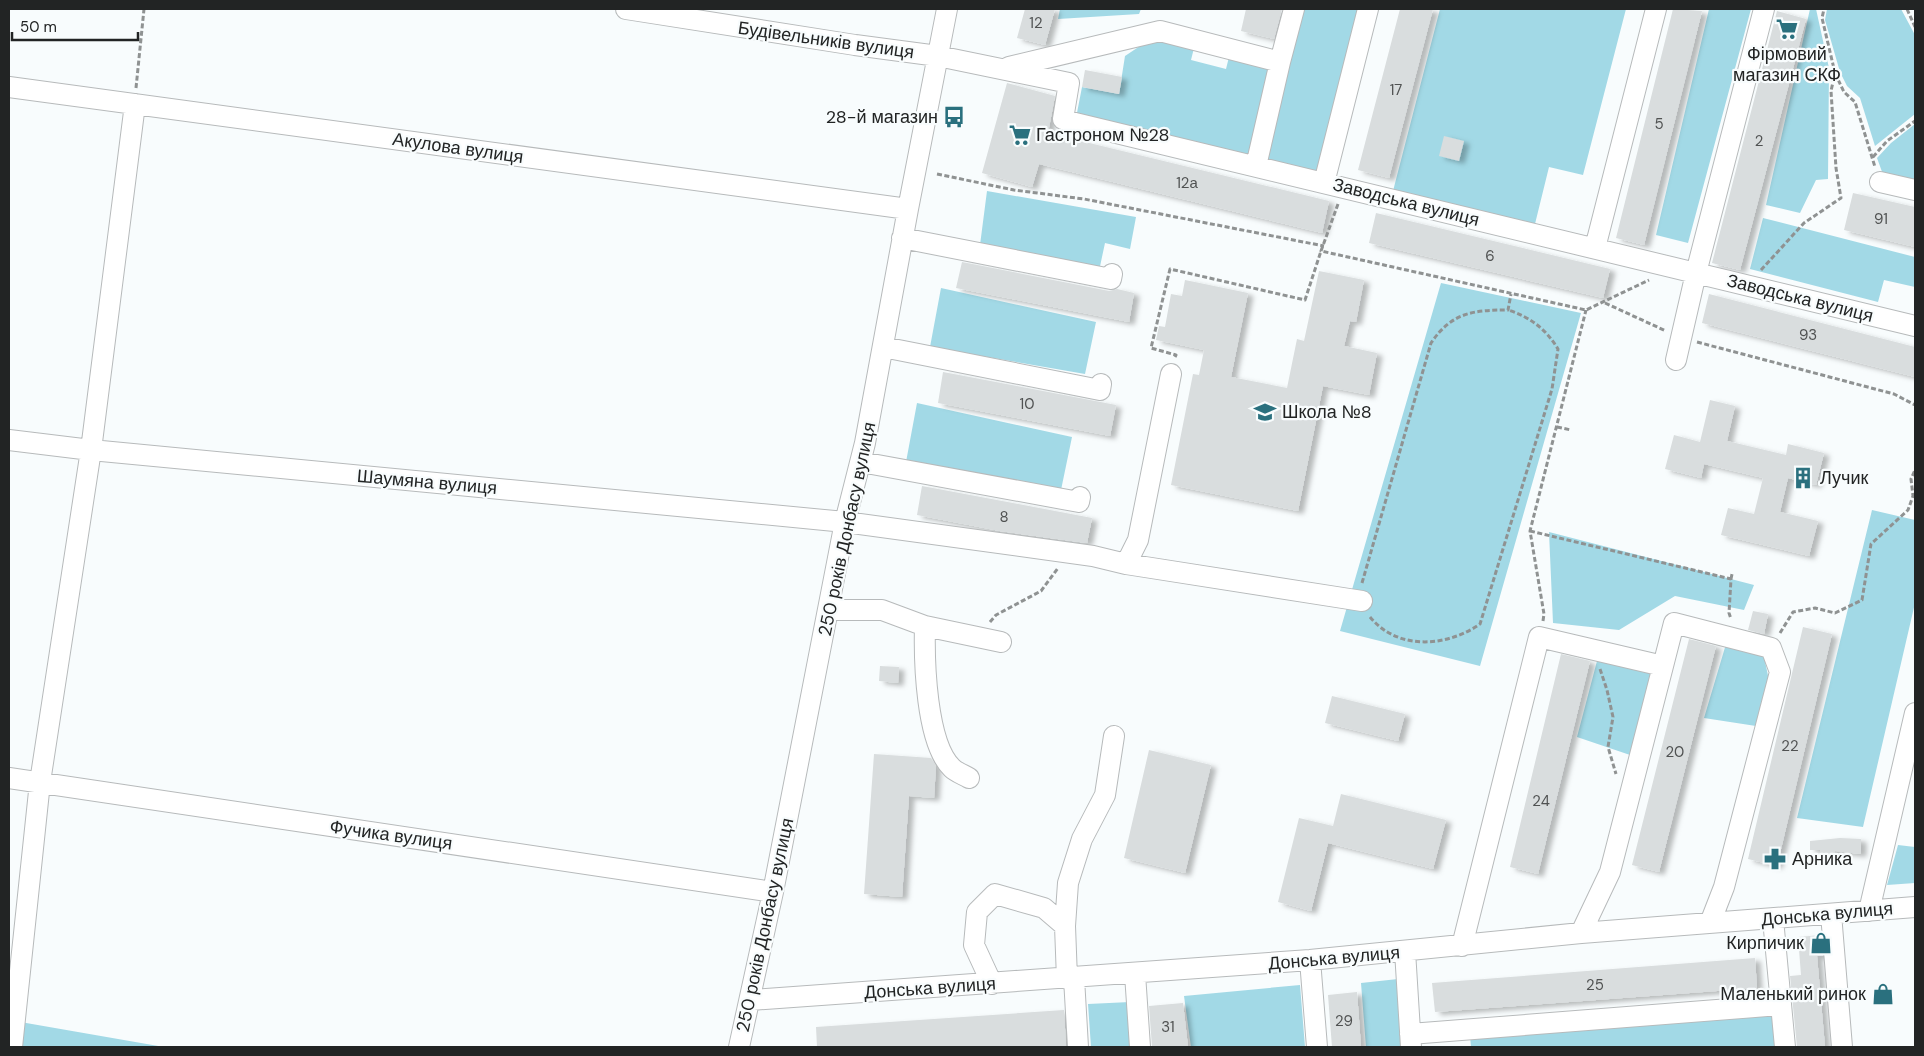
<svg xmlns="http://www.w3.org/2000/svg" width="1924" height="1056" font-family="'DM Sans',sans-serif">
	<style>
		.green { fill: #a2d9e6 }
		.building { fill: #d9ddde; filter: url(#shadow) }
		.lines { fill: none; stroke-linecap: round; stroke-linejoin: round }
		.minor-casing { stroke: #b7babb; stroke-width: 22 }
		.path { stroke: #8f9292; stroke-width: 3; stroke-dasharray: 5 2.5; stroke-linecap: butt }
		.minor { stroke: #fff; stroke-width: 20 }
		.labels { text-anchor: middle; stroke-width: 4.5; stroke-linejoin: round; paint-order: stroke }
		.number-label { font-size: 15px; fill: #505252 }
		.street-label { font-size: 18px; fill: #222424; stroke: #f8fcfd }
		.poi-label { font-size: 18px; fill: #222424; stroke: #f8fcfd; text-anchor: start }
	</style>
	<defs>
		<filter id="shadow"><feDropShadow dx="5.5" dy="3" stdDeviation="2.5" flood-color="#0004"/></filter>
	</defs>
	<rect width="100%" height="100%" fill="#f8fcfd"/>
	<path class="green" d="M1060 9H1141L1139 14 1058 19Z
		M1303 9H1363L1321 174 1265 159Z
		M1440 9H1626L1583 175 1549 167 1534 228 1393 191Z
		M1709 9H1751L1688 243 1656 235Z
		M1810 9H1816L1829 68 1828 179 1816 180 1800 213 1766 205Z
		M1827 9H1901L1915 35V114L1875 146 1860 98 1847 86 1840 72 1825 20Z
		M1158 38 1196 40 1191 60 1226 69 1231 49 1280 62 1256 166 1075 123 1082 87 1119 94 1125 56 1140 46Z
		M1915 124V187L1885 180 1877 158 1891 143Z
		M987 191 1136 217 1130 249 1105 243 1099 271 980 245Z
		M1763 218 1915 257V287L1884 280 1878 302 1750 269Z
		M1441 283 1581 313 1480 666 1340 631Z
		M941 288 1096 322 1085 374 930 347Z
		M917 403 1072 437 1061 490 906 462Z
		M1872 510 1915 520V603L1863 827 1797 818Z
		M1549 532 1731 579 1754 585 1744 610 1675 596 1619 630 1553 623Z
		M1726 644 1763 652 1770 685 1756 726 1704 718Z
		M1597 661 1653 671 1633 756 1577 737Z
		M1898 845 1915 847V883L1887 885Z
		M1398 979 1403 1047H1366L1361 983Z
		M1300 985 1305 1047H1191L1184 996Z
		M1130 1002 1133 1047H1091L1088 1004Z
		M1773 1013 1775 1047H1471L1470 1036Z
		M9 1020 164 1047H9Z"/>
	<path class="building" d="M1025 9H1055L1045 45 1017 38Z
		M1246 9H1282L1274 39 1241 31Z
		M1400 9H1433L1389 178 1358 170Z
		M1673 9 1702 11 1644 245 1616 238Z
		M1777 11 1806 19 1740 270 1712 263Z
		M1085 70 1122 77 1119 94 1082 87Z
		M1007 83 1055 96 1048 133 1329 201 1322 233 1039 164 1032 187 982 173Z
		M1444 136 1464 141 1459 161 1439 156Z
		M1853 193 1915 207V247L1844 230Z
		M1376 213 1610 269 1603 298 1369 243Z
		M962 262 1109 291 1117 289 1134 293 1129 322 956 288Z
		M1319 271 1364 280 1356 322 1350 321 1344 346 1377 353 1369 395 1323 386 1298 511 1171 485 1193 374 1199 375 1204 350 1156 340 1159 326 1165 327 1171 294 1182 296 1185 280 1248 293 1231 377 1287 388 1297 339 1304 341Z
		M1709 294 1915 347V377L1702 323Z
		M943 372 1116 405 1110 436 938 403Z
		M1710 400 1735 406 1727 441 1786 455 1788 444 1824 453 1816 485 1788 478 1780 512 1818 521 1809 556 1721 535 1728 508 1754 514 1763 478 1704 464 1701 478 1665 469 1674 435 1700 442Z
		M922 486 1092 518 1087 543 1000 531 917 515Z
		M1753 611 1768 614 1764 634 1748 630Z
		M1803 627 1832 634 1777 866 1748 859Z
		M1689 639 1716 646 1659 872 1632 865Z
		M1561 654 1590 661 1538 874 1510 867Z
		M880 666 899 667 898 683 879 681Z
		M1332 696 1405 714 1398 741 1325 723Z
		M1149 750 1211 765 1185 873 1124 858Z
		M874 754 931 758 936 766 934 798 909 796 902 897 864 894Z
		M1341 794 1446 820 1433 869 1328 843 1311 911 1278 902 1299 818 1333 826Z
		M1840 838 1861 839V854L1835 851V853L1820 854V850H1810V841Z
		M1821 935 1823 956H1817L1825 1047H1797L1790 976 1801 975 1798 937Z
		M1755 958 1757 988 1435 1012 1432 983Z
		M1357 992 1361 1047H1332L1328 995Z
		M1183 1003 1188 1047H1152L1149 1006Z
		M1064 1010 1066 1046 817 1047 816 1027Z"/>
	<g class="lines">
		<g class="minor-casing">
			<path id="minor" d="M626 9 855 45 938 56 1069 83 1063 119 1075 123 1915 326
				M1009 67 1160 31 1280 62 1294 9
				M9 87 908 209
				M1256 166 1280 62
				M1880 182 1915 190
				M1324 183 1368 9
				M902 238 1111 279 1112 274
				M1595 248 1656 9
				M883 347 1100 390 1101 384
				M1676 360 1696 273 1764 9
				M9 440 91 450 845 522 1093 556 1126 564 1138 540 1171 374
				M861 462 1079 502 1080 497
				M1126 564 1362 601
				M829 610H882L925 626C924 661 926 743 952 768 956 772 964 775 969 778
				M925 626 1001 642
				M9 778 773 892
				M1869 911 1915 713
				M1831 914 1842 1047
				M1773 919 1785 1047
				M1581 933 1610 872 1663 666
				M1462 946 1539 637 1663 666 1674 623 1771 648 1780 672 1724 887 1710 923
				M1405 951 1411 1047
				M1310 960 1317 1047
				M1135 974 1140 1047
				M1074 978 1078 1047
				M1067 979 1065 926 1068 883 1082 839 1105 795 1114 736
				M992 984 974 945 977 912 995 894 1044 908 1065 926
				M751 1000 1310 960 1581 933 1915 907
				M1410 1034 1781 1005
				M12 1047 40 782 91 450 135 104
				M739 1047 773 892 845 522 865 443 908 209 947 9"/>
		</g>
		<path class="path" d="M1907 9 1915 27
			M1835 73 1844 92 1855 102 1875 167
			M136 88 144 9
			M1873 157 1887 141 1915 121
			M937 174 1014 190 1084 199 1324 246
			M1338 204 1321 251 1586 310 1649 280
			M1761 270 1804 223 1841 198 1836 168 1831 91 1835 73 1822 18 1824 9
			M1605 303 1666 331
			M1697 342 1894 394 1915 405
			M1175 357 1176 355 1151 348 1170 269 1305 300 1321 251
			M1557 427 1571 430
			M1530 531 1731 579 1729 613 1731 619
			M1731 579 1732 574
			M1362 583 1431 343C1452 312 1474 310 1508 310L1511 294
			M1370 617C1398 651 1447 647 1480 624L1552 389 1558 349C1546 329 1530 317 1508 310
			M1543 621 1544 614 1530 531 1586 310
			M990 622 996 615 1041 591 1058 568
			M1780 633 1793 612 1815 608 1835 613 1862 600 1871 544 1908 510 1913 496 1911 479 1915 470
			M1600 669 1607 690 1613 717 1608 747 1616 774"/>
		<use href="#minor" class="minor"/>
	</g>
	<defs>
		<g id="supermarket-bare" transform="scale(1.725)"><path d="M-6-5.5h2.5l.6 2H6L4.5 2H-2.5L-4.4-4H-6ZM-1.5 3.2a1.3 1.3 0 1 0 .1 0ZM3 3.2a1.3 1.3 0 1 0 .1 0Z" fill="#2a707e" stroke="#f8fcfd" stroke-width="2.5" paint-order="stroke"/></g>
		<g id="bus-bare" transform="scale(1.725)"><path d="M-5-6H5V4H4V6H2V4H-2V6H-4V4H-5ZM-3.5-4V0h7V-4ZM-3.5 1.2v1.5H-2V1.2ZM2 1.2v1.5H3.5V1.2Z" fill="#2a707e" stroke="#f8fcfd" stroke-width="2.5" paint-order="stroke"/></g>
		<g id="school-bare" transform="scale(1.725)"><path d="M0-5L7-2L0 1L-7-2ZM-4 1L0 2.5L4 1V4Q0 6-4 4Z" fill="#2a707e" stroke="#f8fcfd" stroke-width="2.5" paint-order="stroke"/></g>
		<g id="building-bare" transform="scale(1.725)"><path d="M-4-6H4V6H1V3H-1V6H-4ZM-2.5-4.3h1.7v1.8h-1.7ZM.8-4.3h1.7v1.8H.8ZM-2.5-1h1.7V.8h-1.7ZM.8-1h1.7V.8H.8Z" fill="#2a707e" stroke="#f8fcfd" stroke-width="2.5" paint-order="stroke"/></g>
		<g id="pharmacy-bare" transform="scale(1.725)"><path d="M-2-6h4v4h4v4h-4v4h-4v-4h-4v-4h4Z" fill="#2a707e" stroke="#f8fcfd" stroke-width="2.5" paint-order="stroke"/></g>
		<g id="shop-bare" transform="scale(1.725)"><path d="M-5-2.5h2.3a2.7 3.5 0 0 1 5.4 0H5L5.5 6h-11ZM-1.5-2.5h3a1.5 2.3 0 0 0-3 0Z" fill="#2a707e" stroke="#f8fcfd" stroke-width="2.5" paint-order="stroke"/></g>
	</defs>
	<g fill-rule="evenodd">
		<use href="#supermarket-bare" x="1787" y="29"/>
		<use href="#bus-bare" x="954" y="117"/>
		<use href="#supermarket-bare" x="1020" y="135"/>
		<use href="#school-bare" x="1265" y="412"/>
		<use href="#building-bare" x="1803" y="478"/>
		<use href="#pharmacy-bare" x="1775" y="859"/>
		<use href="#shop-bare" x="1821" y="943"/>
		<use href="#shop-bare" x="1883" y="994"/>
	</g>
	<g class="labels">
		<g class="number-label">
			<text x="1036" y="28">12</text>
			<text x="1396" y="95">17</text>
			<text x="1659" y="129">5</text>
			<text x="1759" y="146">2</text>
			<text x="1187" y="188">12а</text>
			<text x="1881" y="224">91</text>
			<text x="1490" y="261">6</text>
			<text x="1808" y="340">93</text>
			<text x="1027" y="409">10</text>
			<text x="1004" y="522">8</text>
			<text x="1790" y="751">22</text>
			<text x="1675" y="757">20</text>
			<text x="1541" y="806">24</text>
			<text x="1595" y="990">25</text>
			<text x="1344" y="1026">29</text>
			<text x="1168" y="1032">31</text>
		</g>
		<g class="street-label">
			<text transform="translate(826 40) rotate(8)" y="6">Будівельників вулиця</text>
			<text transform="translate(458 148) rotate(8)" y="6">Акулова вулиця</text>
			<text transform="translate(1406 202) rotate(14)" y="6">Заводська вулиця</text>
			<text transform="translate(1800 298) rotate(14)" y="6">Заводська вулиця</text>
			<text transform="translate(427 482) rotate(5)" y="6">Шаумяна вулиця</text>
			<text transform="translate(847 529) rotate(-78)" y="6">250 років Донбасу вулиця</text>
			<text transform="translate(391 835) rotate(8)" y="6">Фучика вулиця</text>
			<text transform="translate(1827 914) rotate(-5)" y="6">Донська вулиця</text>
			<text transform="translate(765 925) rotate(-78)" y="6">250 років Донбасу вулиця</text>
			<text transform="translate(1334 958) rotate(-5)" y="6">Донська вулиця</text>
			<text transform="translate(930 988) rotate(-4)" y="6">Донська вулиця</text>
		</g>
		<g class="poi-label">
			<text x="1787" y="60" text-anchor="middle">Фірмовий<tspan x="1787" dy="21">магазин СКФ</tspan></text>
			<text x="938" y="123" text-anchor="end">28-й магазин</text>
			<text x="1036" y="141">Гастроном №28</text>
			<text x="1282" y="418">Школа №8</text>
			<text x="1820" y="484">Лучик</text>
			<text x="1792" y="865">Арника</text>
			<text x="1804" y="949" text-anchor="end">Кирпичик</text>
			<text x="1866" y="1000" text-anchor="end">Маленький ринок</text>
		</g>
	</g>
	<rect width="1924" height="1056" fill="none" stroke="#222424" stroke-width="20"/>
	<path d="M12 32v8h126v-8" fill="none" stroke="#222424" stroke-width="2.5"/>
	<text x="20" y="32" font-size="15" fill="#222424" stroke="#f8fcfd" stroke-width="4" paint-order="stroke">50 m</text>
</svg>
